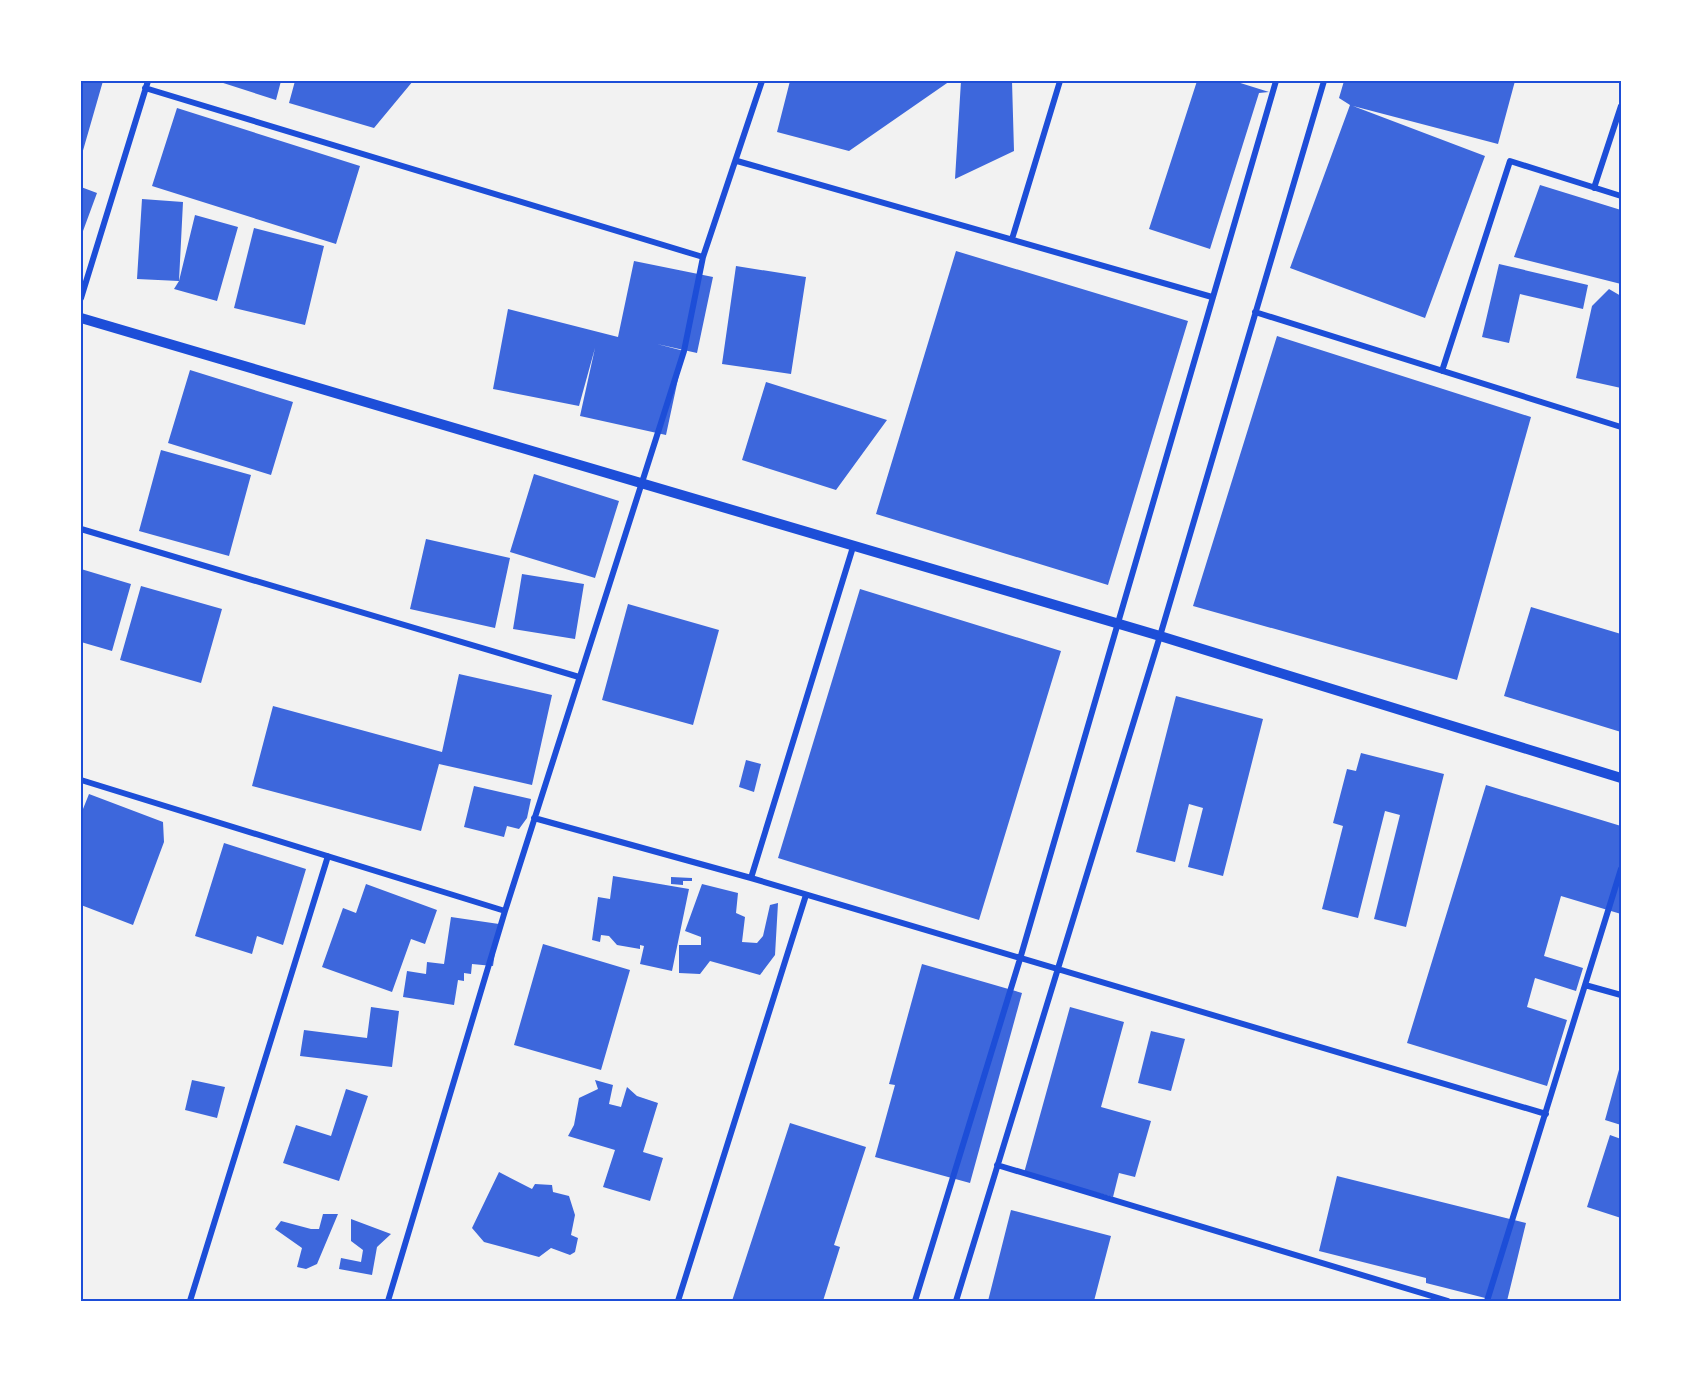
<svg xmlns="http://www.w3.org/2000/svg" width="1702" height="1382" font-family="Inter,sans-serif">
	<style>
		.building { fill: #3d67dc }
		.lines { fill: none; stroke-linecap: round; stroke-linejoin: round }
		.minor { stroke: #1d4ed8; stroke-width: 6 }
		.tertiary { stroke: #1d4ed8; stroke-width: 10 }
		.neatline { fill: none; stroke: #1d4ed8; stroke-width: 2 }
	</style>
	<rect width="100%" height="100%" fill="#f2f2f2"/>
	<path class="building" d="M81 81H103L82 154H81Z
		M217 81H281L276 100Z
		M295 81H413L374 128 289 103Z
		M790 81H950L849 151 777 132Z
		M961 81H1012L1014 151 955 179Z
		M1197 81H1234L1269 92 1259 93 1210 249 1149 229Z
		M1344 81H1515L1498 144 1353 106 1485 156 1425 318 1290 268 1350 105 1339 98Z
		M177 108 360 166 336 244 152 186Z
		M1540 185 1621 210V284L1514 257Z
		M81 187 97 193 83 231 81 230Z
		M142 199 183 202 179 281 195 215 238 227 217 301 174 289 179 281 137 279Z
		M254 228 324 246 305 325 234 308Z
		M956 251 1188 321 1108 585 876 514Z
		M634 261 713 277 697 353 657 344 684 351 666 435 580 416 595 348 579 406 493 389 508 309 618 337Z
		M1499 264 1588 285 1583 309 1520 294 1509 343 1482 337Z
		M736 266 806 277 791 374 722 364Z
		M1609 289 1621 296V388L1576 378 1592 306Z
		M1277 336 1531 417 1457 680 1193 606Z
		M190 370 293 402 271 475 168 443Z
		M766 382 887 420 836 490 742 460Z
		M161 450 251 475 229 556 139 531Z
		M534 474 619 501 595 578 510 552Z
		M426 539 510 558 495 628 410 609Z
		M81 569 131 584 112 651 81 642Z
		M522 574 584 584 575 639 513 629Z
		M141 586 222 609 201 683 120 660Z
		M860 589 1061 651 979 920 778 858Z
		M628 604 719 630 693 725 602 700Z
		M1531 607 1621 634V732L1504 696Z
		M459 674 552 695 532 785 439 764 421 831 252 786 273 706 442 752Z
		M1176 696 1263 719 1223 876 1188 867 1203 808 1189 804 1175 862 1136 852Z
		M1361 753 1444 774 1406 927 1374 919 1400 815 1385 811 1358 918 1322 909 1343 826 1333 823 1347 769 1356 771Z
		M746 760 761 764 754 792 739 787Z
		M1486 785 1621 826V914L1561 896 1544 956 1583 968 1576 991 1535 978 1527 1007 1567 1020 1547 1086 1407 1043Z
		M474 786 531 799 527 818 519 829 507 826 504 837 464 827Z
		M89 794 163 822 164 842 133 925 81 905V814Z
		M224 843 306 869 283 945 257 936 252 954 195 936Z
		M613 876 689 889 672 971 640 964 644 946 640 945V949L617 945 609 936 601 935 600 942 592 940 598 897 610 899Z
		M671 877 692 878V881H683V885L671 884Z
		M366 884 437 910 425 944 411 939 392 992 322 967 343 908 356 913Z
		M702 884 738 893 736 913 745 917 742 942 757 943 763 936 770 905 778 903 775 955 760 975 710 961 700 974 679 973V945H701V937L685 931Z
		M451 917 499 924 493 966 472 964 471 974 464 973V981L458 980 454 1005 403 997 407 971 426 974 427 962 444 964Z
		M543 944 630 970 601 1070 514 1045Z
		M922 964 1022 993 970 1183 875 1157 895 1085 889 1084Z
		M371 1007 399 1011 392 1067 300 1056 304 1030 367 1038Z
		M1070 1007 1124 1022 1101 1107 1151 1121 1135 1177 1119 1173 1113 1197 1024 1173Z
		M1151 1031 1185 1039 1171 1091 1138 1083Z
		M1620 1066 1621 1067V1125L1605 1120Z
		M192 1080 225 1087 217 1118 185 1110Z
		M595 1080 613 1085 609 1104 621 1107 627 1087 637 1096 658 1103 643 1152 663 1158 650 1201 603 1187 615 1150 568 1136 574 1125 579 1098 598 1089Z
		M346 1089 368 1096 339 1181 283 1163 296 1125 331 1136Z
		M790 1123 866 1147 834 1245 840 1247 823 1301H732Z
		M1610 1135 1621 1139V1218L1587 1207Z
		M499 1172 532 1189 535 1184 552 1185 553 1192 569 1196 575 1215 571 1235 578 1238 575 1252 570 1255 551 1248 539 1257 484 1242 472 1228Z
		M1337 1176 1526 1223 1507 1301H1497L1426 1283V1278L1319 1251Z
		M1011 1210 1111 1236 1094 1301H988Z
		M323 1214H338L317 1264 306 1269 297 1267 302 1248 275 1229 281 1221 311 1229H319Z
		M351 1219 391 1234 377 1247 372 1275 339 1269 341 1258 361 1262 363 1250 351 1241Z"/>
	<g class="lines">
		<path class="minor" d="M145 88 703 257
			M737 161 1212 297
			M1594 188 1621 106
			M1012 239 1060 81
			M81 298 148 81
			M1255 312 1621 427
			M1442 371 1510 161 1621 196
			M81 529 579 677
			M81 780 505 911
			M534 818 751 878 1546 1114
			M751 878 853 547
			M1585 985 1621 995
			M997 1165 1448 1301
			M190 1301 328 856
			M388 1301 505 911 684 351 703 257 762 81
			M678 1301 806 895
			M915 1301 1020 959 1276 81
			M956 1301 1160 636 1324 81
			M1487 1301 1621 869"/>
		<path class="tertiary" d="M81 318 1160 636 1621 778"/>
	</g>
	<rect width="1702" height="1382" fill="none" stroke="#ffffff" stroke-width="165"/>
	<rect x="82" y="82" width="1538" height="1218" class="neatline"/>
</svg>
